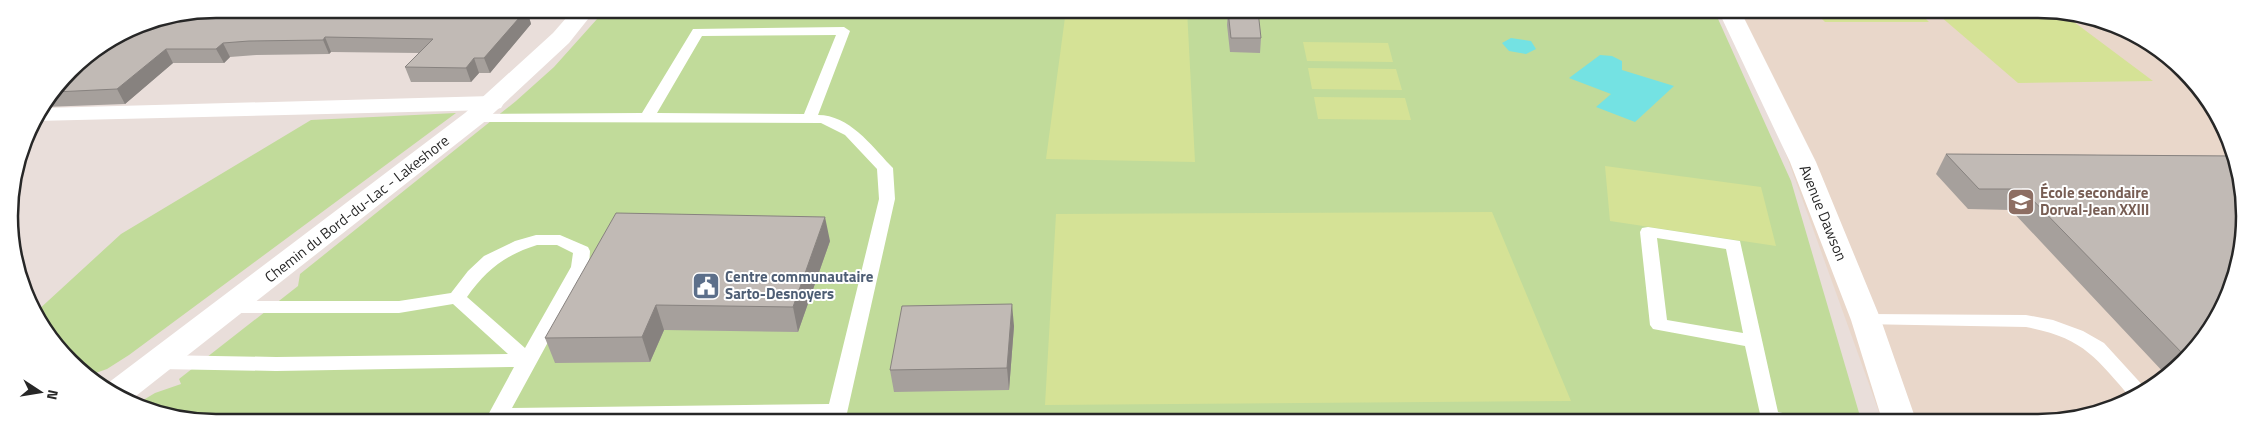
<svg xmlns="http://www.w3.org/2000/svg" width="2253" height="432" font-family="'Titillium Web',sans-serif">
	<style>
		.education { fill: #e9d7ca }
		.green { fill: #c1db9a }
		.pitch { fill: #d5e296 }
		.water { fill: #74e2e3 }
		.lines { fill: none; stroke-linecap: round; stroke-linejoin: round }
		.service { fill: #fff; fill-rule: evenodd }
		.minor { fill: #fff; fill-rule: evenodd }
		.tertiary { fill: #fff; fill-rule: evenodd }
		.wall { fill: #a6a09c }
		.shaded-wall { fill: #87827f }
		.building { fill: #c1bab5; stroke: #87827f }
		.labels { text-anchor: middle; stroke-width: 4; stroke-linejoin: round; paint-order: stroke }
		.education-label { font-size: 15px; font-weight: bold; fill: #785e54; stroke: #fff; text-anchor: start }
		.street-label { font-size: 15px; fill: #272727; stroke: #fff }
		.service-label { font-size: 15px; font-weight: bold; fill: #4e5e75; stroke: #fff; text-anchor: start }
		.rim { fill: none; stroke: #272727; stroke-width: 2.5 }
	</style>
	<rect width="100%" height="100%" fill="#e9deda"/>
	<path class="education" d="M1734 10H2064L2140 36 2201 90 2237 162 2183 363 2128 402 2051 423H1883Z"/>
	<path class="green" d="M606 9 1714 10 1791 181 1862 423 189 422 135 405 155 393 181 384 179 379 298 286 300 274 516 101 554 67Z
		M456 113 129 355 107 369 90 375 60 352 36 312 121 234 311 120Z"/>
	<path class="pitch" d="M1066 10H1187L1195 162 1046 159Z
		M1813 10H1917L1929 22H1825Z
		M1933 10H2058L2153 81 2018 83Z
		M1303 42 1388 43 1393 62 1307 61Z
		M1308 68 1396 69 1402 90 1312 89Z
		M1314 97 1405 98 1411 120 1318 119Z
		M1605 166 1761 187 1776 246 1610 221Z
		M1492 212 1571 401 1045 405 1056 214Z"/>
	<path class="water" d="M1511 38 1531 41 1536 49 1526 54 1509 51 1502 43Z
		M1600 55 1612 56 1622 61V70L1674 86 1635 122 1596 107 1611 94 1569 78Z"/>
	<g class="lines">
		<path class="service" d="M844 27 850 31 818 115C849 115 871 145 890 165L893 168 895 199 845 422H825L826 418 496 422 491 420 488 415 514 367 276 371 159 369 152 367 150 362 152 357 159 355 276 357 508 354 453 304 399 313H231L225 311 222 307 225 303 231 301H399L451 293 468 271 484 256 515 241 536 235H560L588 247 590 251 589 267 512 408 829 404 879 199 877 169 845 135 821 123 474 122 467 118 474 114 642 113 693 29ZM836 35 804 114 657 113 702 36ZM537 245H557L573 253 571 267 525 348 467 297C486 270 505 255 537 245Z
			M1648 227 1740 241 1778 412 1805 418 1808 423H1762L1745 346 1653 329 1650 325 1640 232 1642 228ZM1657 238 1726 249 1743 333 1667 320Z
			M1866 314 2026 315 2053 320 2083 331 2104 343 2146 389 2132 399C2095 357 2084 338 2026 327L1860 324 1857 320 1860 316Z"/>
		<path class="minor" d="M1718 10H1740L1816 162 1881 320 1917 423H1883L1851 320 1790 162Z
			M492 96 501 98 504 103 501 108 492 110 35 121 44 108Z"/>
		<path class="tertiary" d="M574 9H596L569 43 483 123 127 403 104 386 465 113 553 33Z"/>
	</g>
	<path class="wall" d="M453 9H534L529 17 531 24 490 73H479L471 82H411L405 67 419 53 331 52 329 54 256 55 230 57 224 63H173L125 104 44 107 70 69 198 14 286 13 287 17 446 16Z
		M1228 11 1261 38 1260 53 1230 52 1227 25Z
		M1946 154 2234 156 2223 308 2183 363 2166 375 2011 210 1968 209 1936 174Z
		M830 241 798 332 664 330 650 362 555 363 545 338Z
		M1014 326 1009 390 894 392 890 370Z"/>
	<path class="shaded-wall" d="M520 9H534L529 17 531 24 490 73 484 58Z
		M325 37 331 52 329 54 323 40Z
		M223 43 230 57 224 63 216 49Z
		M166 49 173 63 125 104 117 89Z
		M474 58 479 73 471 82 466 68Z
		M825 217 830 241 798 332 793 307Z
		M1012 304 1014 326 1009 390 1007 368Z
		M656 305 664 330 650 362 642 337Z"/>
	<path class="building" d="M453 9H520L519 10H526L484 58H474L466 68 405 67 433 39 325 37 323 40 249 41 223 43 216 49H166L117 89 55 92 70 69 137 24 190 14 286 13 281 17 446 16Z
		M1228 11H1258L1261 38H1231Z
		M1946 154 2234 156 2237 162 2243 243 2223 308 2187 358 2022 189H1979Z
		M616 213 825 217 793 307 656 305 642 337 545 338Z
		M1012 304 1007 368 890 370 902 306Z"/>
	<defs>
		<g id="school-square" transform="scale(1.4375)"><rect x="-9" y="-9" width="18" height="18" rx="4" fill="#8d6e63" stroke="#fff"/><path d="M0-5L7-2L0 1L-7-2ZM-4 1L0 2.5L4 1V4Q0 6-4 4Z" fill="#fff"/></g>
		<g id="civic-square" transform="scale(1.4375)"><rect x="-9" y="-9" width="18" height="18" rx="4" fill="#5c6f8a" stroke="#fff"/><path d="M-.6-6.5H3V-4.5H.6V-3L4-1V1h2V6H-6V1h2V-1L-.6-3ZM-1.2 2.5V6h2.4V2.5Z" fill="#fff"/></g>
	</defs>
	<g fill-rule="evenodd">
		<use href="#school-square" x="2021" y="202"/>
		<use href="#civic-square" x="706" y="286"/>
	</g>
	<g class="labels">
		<g class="education-label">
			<text x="2040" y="198">École secondaire<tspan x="2040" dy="17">Dorval-Jean XXIII</tspan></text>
		</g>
		<g class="street-label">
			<text transform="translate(357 209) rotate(-38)" y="5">Chemin du Bord-du-Lac - Lakeshore</text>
			<text transform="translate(1823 213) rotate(68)" y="5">Avenue Dawson</text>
		</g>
		<g class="service-label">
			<text x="725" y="282">Centre communautaire<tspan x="725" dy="17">Sarto-Desnoyers</tspan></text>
		</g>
	</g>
	<path d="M0 0H2253V432H0ZM216 18H2038A198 198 0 0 1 2236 216V216A198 198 0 0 1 2038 414H216A198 198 0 0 1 18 216V216A198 198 0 0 1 216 18Z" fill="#fff" fill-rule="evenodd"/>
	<path class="rim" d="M216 18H2038A198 198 0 0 1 2236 216V216A198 198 0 0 1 2038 414H216A198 198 0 0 1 18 216V216A198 198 0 0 1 216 18Z"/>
	<g transform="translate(40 392) rotate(102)" stroke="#ffffff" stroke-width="4" paint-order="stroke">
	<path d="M0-4L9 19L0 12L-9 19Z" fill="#272727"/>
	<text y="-8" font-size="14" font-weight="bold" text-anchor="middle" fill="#272727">N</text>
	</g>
</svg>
